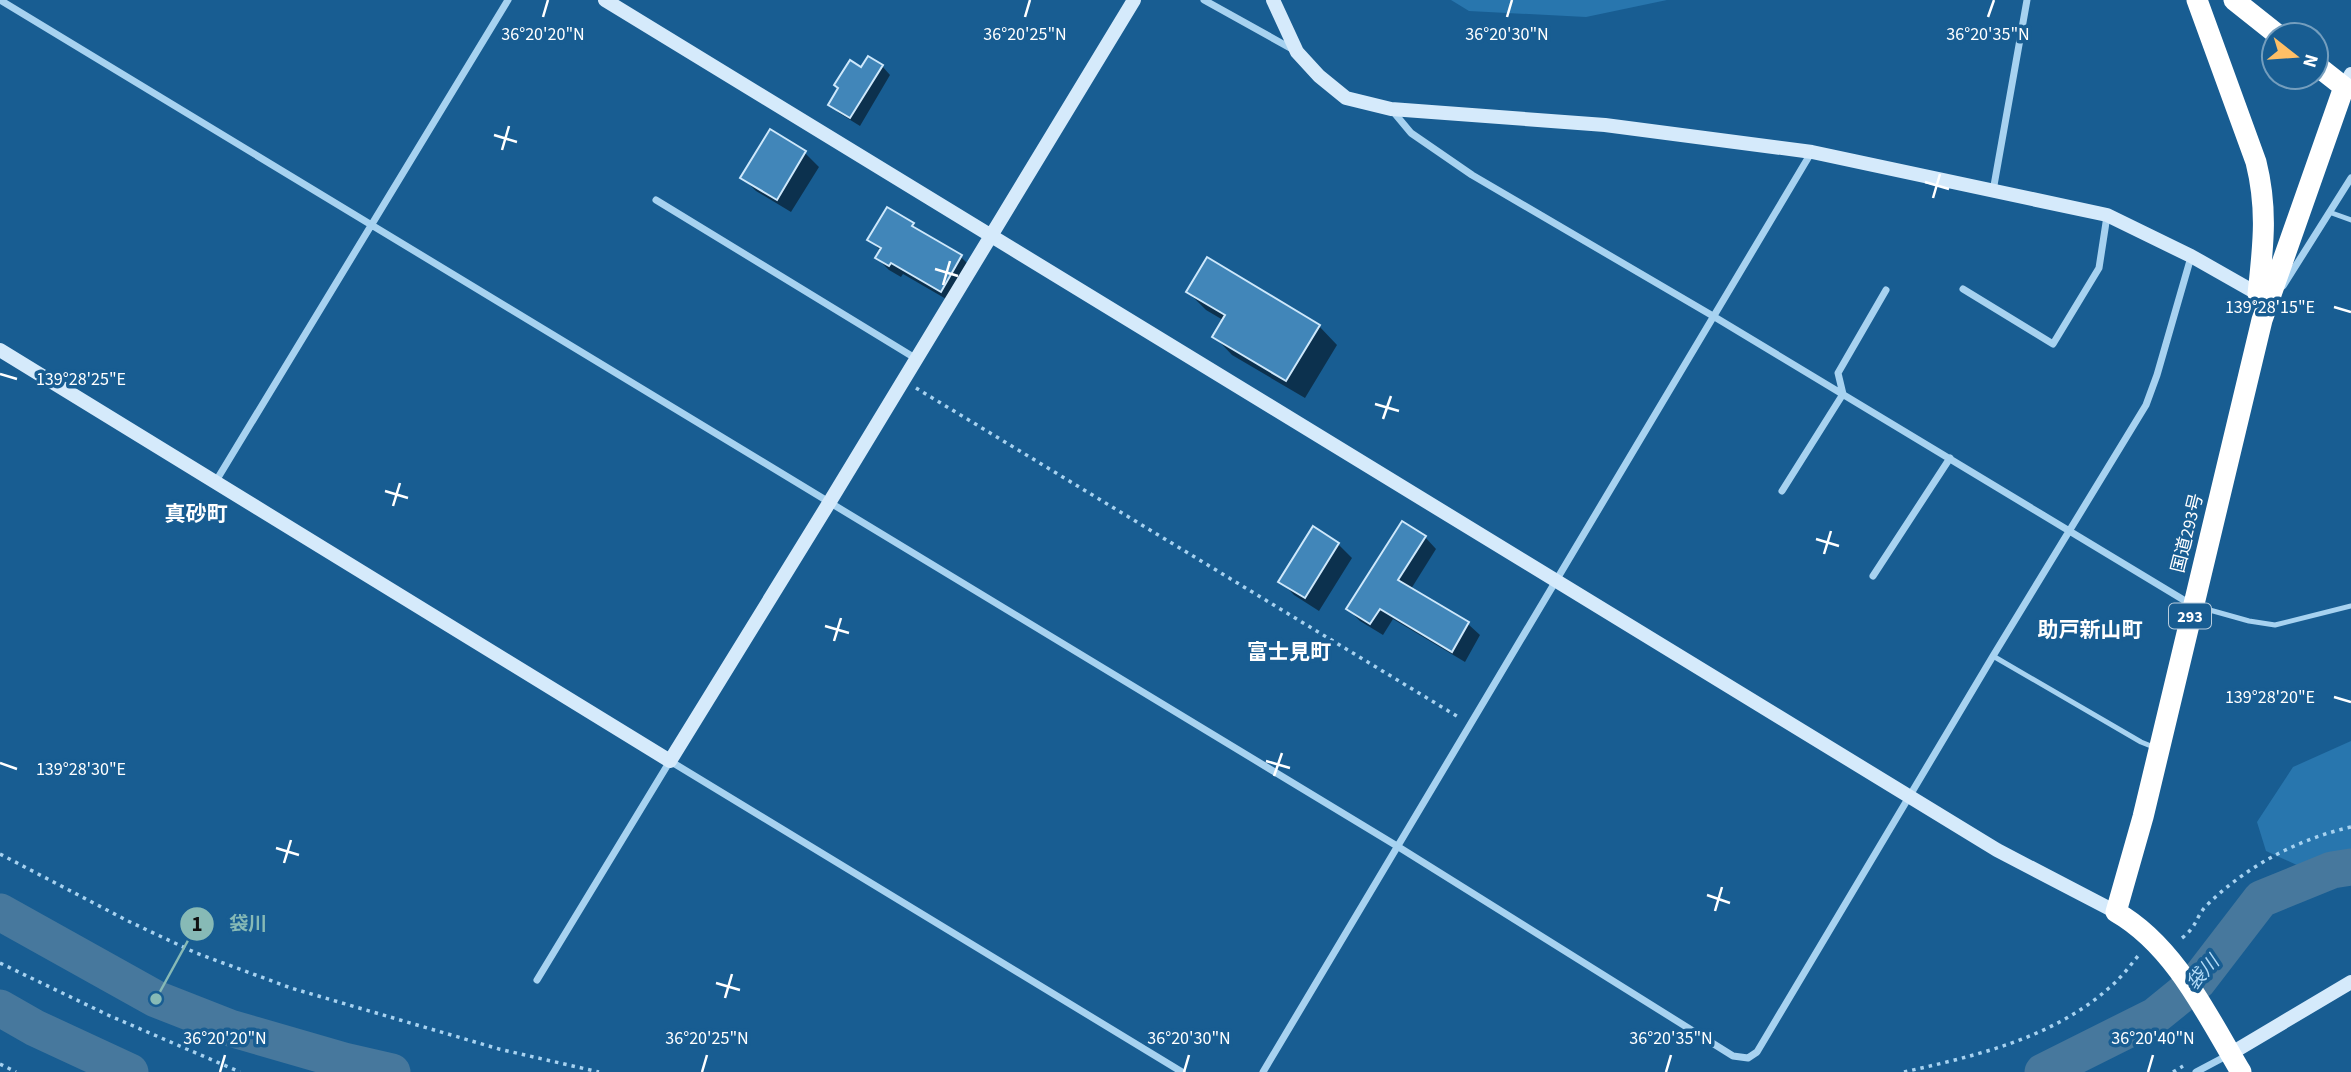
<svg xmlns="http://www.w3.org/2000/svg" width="2351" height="1072" font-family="'Source Sans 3','Noto Sans JP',sans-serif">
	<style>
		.green { fill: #2876ae }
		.shadow { fill: #0007 }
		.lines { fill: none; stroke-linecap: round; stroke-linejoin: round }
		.river { stroke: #47789d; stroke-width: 37 }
		.building { fill: #4186b9; stroke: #cee8fb; stroke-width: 2 }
		.path { stroke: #a7d2f0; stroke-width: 3.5; stroke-dasharray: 3.5 5; stroke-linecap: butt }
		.lane { stroke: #a7d2f0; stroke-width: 5 }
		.street { stroke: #a7d2f0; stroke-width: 7 }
		.secondary { stroke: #d5eafb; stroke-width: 14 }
		.highway { stroke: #fff; stroke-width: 21 }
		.ticks { fill: none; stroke: #fff; stroke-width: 2.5 }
		.labels { text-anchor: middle; stroke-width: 7; stroke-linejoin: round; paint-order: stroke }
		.shield { fill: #185d92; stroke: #bacede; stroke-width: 2 }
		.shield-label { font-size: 16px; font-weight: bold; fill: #fff }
		.street-label { font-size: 18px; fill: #fff; stroke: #185d92 }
		.water-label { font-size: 19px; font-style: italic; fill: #b3dbf7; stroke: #185d92 }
		.quarter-label { font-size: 21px; font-weight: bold; fill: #fff; stroke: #185d92 }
		.ticks-label { font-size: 18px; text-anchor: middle; fill: #fff; stroke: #185d92; stroke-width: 7; stroke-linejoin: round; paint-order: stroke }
		.leader { fill: none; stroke: #87bab6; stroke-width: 2.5 }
		.callout-dot { fill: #87bab6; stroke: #185d92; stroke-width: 2.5 }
		.mark-label { font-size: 21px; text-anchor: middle; font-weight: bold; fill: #111 }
		.callout-label { font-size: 19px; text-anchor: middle; font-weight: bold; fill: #87bab6; stroke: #185d92; stroke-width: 7; stroke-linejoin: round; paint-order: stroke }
	</style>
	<rect width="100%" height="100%" fill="#185d92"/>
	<path class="green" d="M1451 0H1667L1586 17 1469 11Z
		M2351 741V851L2299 866 2266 851 2257 822 2293 767Z"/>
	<path class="shadow" d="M882 66 890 75 860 126 839 113 830 104 861 69Z
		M770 132 805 153 819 167 791 212 756 191 743 178Z
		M888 210 913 225 923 234 961 257 973 269 953 303 903 274 901 277 889 270 877 258 881 251 870 240Z
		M1188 292 1319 326 1337 345 1305 398 1232 355 1214 336 1223 320 1206 310Z
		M1425 537 1436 549 1411 589 1468 624 1480 635 1465 662 1393 619 1383 635 1360 621 1348 609Z
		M1338 544 1352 558 1319 611 1294 595 1281 581Z"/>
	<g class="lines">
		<path class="river" d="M0 912 156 999 230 1028 344 1061 392 1072
			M0 1008 35 1028 130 1072
			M2043 1072 2155 1016 2198 981 2261 899 2332 870 2351 867"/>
	</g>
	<path class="building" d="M868 56 883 65 850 118 828 105 838 88 834 85 850 60 861 67Z
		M770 129 806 151 777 200 740 178Z
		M887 207 914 223 912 226 962 255 941 292 891 263 889 266 875 258 881 248 867 240Z
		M1207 257 1320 325 1286 381 1212 337 1225 315 1186 292Z
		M1402 521 1426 536 1398 580 1469 622 1452 652 1380 609 1370 624 1346 609Z
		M1313 526 1339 543 1305 598 1278 582Z"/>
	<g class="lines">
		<path class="path" d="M916 388 1460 718
			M0 854 128 921 196 953 291 988 499 1049 599 1072
			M2182 938C2198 926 2196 915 2208 904 2247 866 2298 839 2351 827
			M0 963 108 1015 240 1072
			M0 1064 16 1072
			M1904 1072C1975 1056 2053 1038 2109 988 2120 979 2129 967 2138 956
			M2173 1072 2183 1066"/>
		<path class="lane" d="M2329 212 2351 220
			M2199 607 2249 621 2275 625 2351 606
			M1993 656 2141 742 2156 748"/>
		<path class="street" d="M0 0 1397 846 1733 1056 1748 1058 1757 1052 1993 656 2146 405 2157 375 2191 257
			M1204 0 1292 49
			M1391 109 1411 133 1472 175 1713 316 2192 605
			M1993 191 2027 0
			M656 200 915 358
			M2283 286 2351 178
			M1963 289 2053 344 2099 268 2107 216
			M216 481 508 0
			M1782 491 1843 394 1838 373 1886 290
			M1873 576 1950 458
			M537 980 670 761 1182 1072
			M1263 1072 1811 153
			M2196 1072 2230 1054"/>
		<path class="secondary" d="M605 0 1997 850 2116 912
			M1273 0 1297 52 1319 76 1346 98 1391 109 1605 125 1812 152 2107 215 2191 256 2258 294
			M2344 87 2351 74
			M0 350 670 761 829 503 1134 0
			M2230 1054 2351 982"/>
		<path class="highway" d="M2197 0 2256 162C2268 210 2263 247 2258 294
			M2234 0 2278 35
			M2241 1072C2207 1015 2175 946 2116 912L2143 817 2262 320 2344 87 2316 65"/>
	</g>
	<path class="ticks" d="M543 17 548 0M1025 17 1030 0M1507 17 1512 0M1988 17 1994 0M494 135 517 142M502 150 509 126M1925 182 1949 189M1933 198 1940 174M935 269 958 276M943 285 950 261M2334 307 2351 312M0 374 17 379M1375 404 1399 411M1383 419 1391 396M385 491 408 498M393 506 400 483M1816 539 1839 546M1824 554 1831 531M825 626 849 633M834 641 841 618M2334 697 2351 702M1266 761 1290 768M0 763 17 769M1274 776 1282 753M276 848 299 855M284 863 291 840M1707 895 1730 903M1715 911 1722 887M716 983 740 990M725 998 732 974M220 1072 225 1055M702 1072 707 1055M1184 1072 1189 1055M1666 1072 1671 1055M2148 1072 2153 1055"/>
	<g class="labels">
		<rect class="shield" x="2169" y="603.5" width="42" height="25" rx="5"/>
		<g class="shield-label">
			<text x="2190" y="622">293</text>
		</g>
		<g class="street-label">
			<text transform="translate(2187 533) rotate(-76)" y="6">国道293号</text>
		</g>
		<g class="water-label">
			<text transform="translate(2202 972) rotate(-48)" y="7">袋川</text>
		</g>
		<g class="quarter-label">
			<text x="196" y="521">真砂町</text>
			<text x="2090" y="637">助戸新山町</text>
			<text x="1289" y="659">富士見町</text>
		</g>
	</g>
	<g class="ticks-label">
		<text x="543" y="40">36°20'20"N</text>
		<text x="1025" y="40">36°20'25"N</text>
		<text x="1507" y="40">36°20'30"N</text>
		<text x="1988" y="40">36°20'35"N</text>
		<text x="2270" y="313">139°28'15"E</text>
		<text x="81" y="385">139°28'25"E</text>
		<text x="2270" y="703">139°28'20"E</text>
		<text x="81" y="775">139°28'30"E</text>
		<text x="225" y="1044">36°20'20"N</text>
		<text x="707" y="1044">36°20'25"N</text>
		<text x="1189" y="1044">36°20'30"N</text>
		<text x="1671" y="1044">36°20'35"N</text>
		<text x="2153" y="1044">36°20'40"N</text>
	</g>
	<path class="leader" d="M156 999L197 924"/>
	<g class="callout-dot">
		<circle cx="156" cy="999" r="7"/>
		<circle cx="197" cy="924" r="18"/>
	</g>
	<g class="mark-label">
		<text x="197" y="931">1</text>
	</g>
	<g class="callout-label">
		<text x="248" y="930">袋川</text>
	</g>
	<g transform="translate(2295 56) rotate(107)"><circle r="33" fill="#185d92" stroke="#749ebe" stroke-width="2"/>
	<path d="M0-5L12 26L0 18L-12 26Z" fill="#ffbf66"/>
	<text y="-10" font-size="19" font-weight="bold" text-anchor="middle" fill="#ffffff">N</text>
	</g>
</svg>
